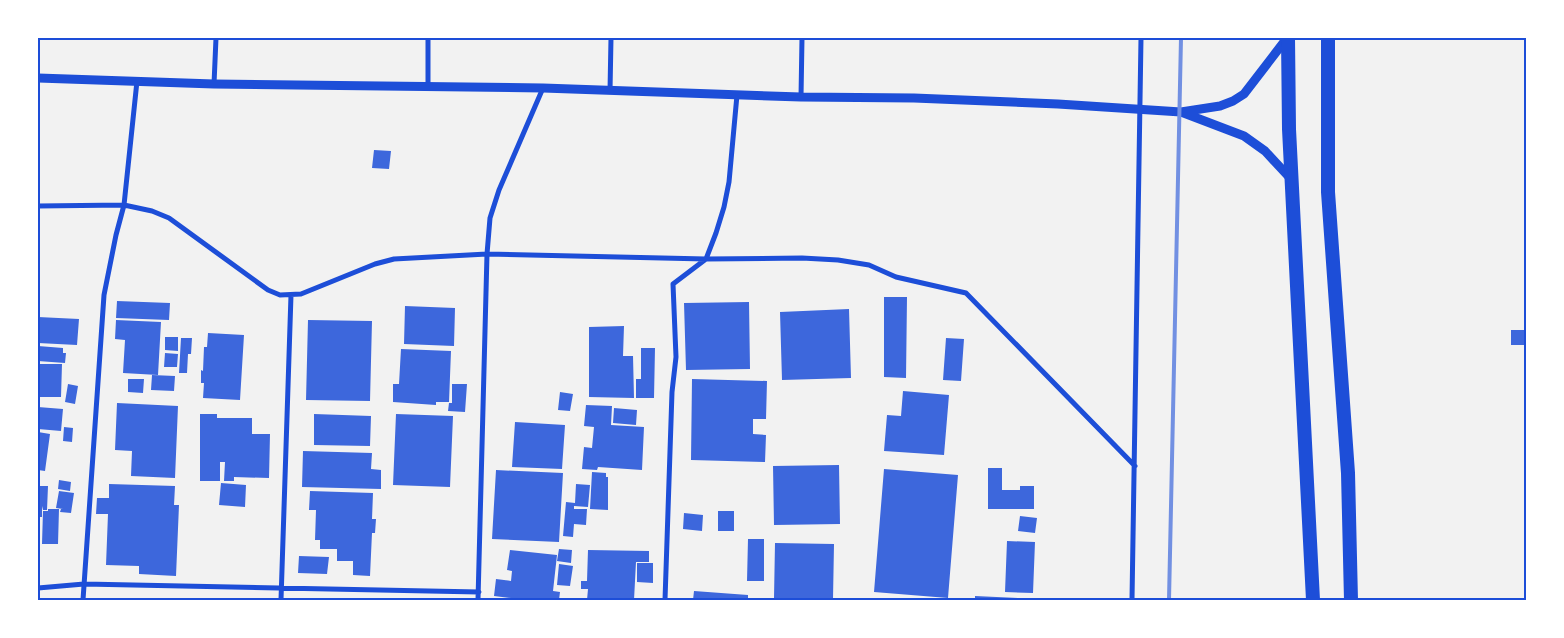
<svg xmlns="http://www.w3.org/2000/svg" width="1564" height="638" font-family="'Varela Round',sans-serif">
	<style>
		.building { fill: #3d67dc }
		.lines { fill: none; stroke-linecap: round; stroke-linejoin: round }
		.minor { stroke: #1d4ed8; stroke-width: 5 }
		.tertiary { stroke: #1d4ed8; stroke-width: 9 }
		.trunk { stroke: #1d4ed8; stroke-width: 14 }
		.rail { stroke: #7290e2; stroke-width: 4 }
		.neatline { fill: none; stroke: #1d4ed8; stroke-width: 2 }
	</style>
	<rect width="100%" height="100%" fill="#f2f2f2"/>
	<path class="building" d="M374 150 391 151 389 169 372 168Z
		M884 297H907L906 378 884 377Z
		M117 301 170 303 169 320 116 318Z
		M749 302 750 369 686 370 684 303Z
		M405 306 455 308 454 346 404 344Z
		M849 309 851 378 782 380 780 312Z
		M38 317 79 319 77 345 38 343Z
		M116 320 161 322 158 375 123 373 125 340 115 339Z
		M308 320 372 321 370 401 306 400Z
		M624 326 623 356H633L634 398 589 397V327Z
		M1511 330H1526V345H1511Z
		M208 333 244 335 240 400 203 398 204 383H201V370L203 371 204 347H207Z
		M165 337H178V351L165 350Z
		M181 338H192L191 354H188L187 373H179Z
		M946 338 964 339 961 381 943 380Z
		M38 346 63 348V353H66L65 363 38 361Z
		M641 348H655L654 398H636V379H641Z
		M401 349 451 351 449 402H436V405L393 402V384H399Z
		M165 353 178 354 177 367H164Z
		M38 364H62L61 397H38Z
		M152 375 175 376 174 391 151 390Z
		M128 379H144L143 393 128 392Z
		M692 379 767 381 766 419H753V434L766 435 765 462 691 460Z
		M68 384 78 386 75 404 65 402Z
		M452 384H467L465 412 448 411 449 403H452Z
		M903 391 949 395 944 455 884 451 887 415 901 416Z
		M560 392 573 394 570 411 558 410Z
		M117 403 178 406 175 478 131 476 132 451 115 450Z
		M586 405 612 406 611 425 644 427 642 470 598 467 597 470 582 469 584 447 592 448 594 427 584 426Z
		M38 407 63 409 61 431 38 429Z
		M614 408 637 410 636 425 613 423Z
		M200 414H217V418H252V434H270L269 478 234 477V481H224L225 462H220V481H200Z
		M314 414 371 416 370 446 314 445Z
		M396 414 453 416 450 487 393 485Z
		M515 422 565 425 562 469 512 467Z
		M64 427 73 428 72 442 63 441Z
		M38 432 50 434 45 471 38 470Z
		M303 451 372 453 371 469 381 470V489L302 487Z
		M839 465 840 524 774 525 773 466Z
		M988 468H1002V490H1020V486H1034V509H988Z
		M884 469 958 475 948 598 874 592Z
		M496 470 563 473 559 542 492 539Z
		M592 472 606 473V477H608V510L590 509Z
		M59 480 71 482 70 491 58 489Z
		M221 483 246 485 245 507 219 505Z
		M109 484 175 486 174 505H179L176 576 139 574V566L106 565 108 514H96L97 498H109Z
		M576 484 590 485 588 507 574 506V509H587L586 525 574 524 573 537 563 536 566 502 575 503Z
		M38 486H48L47 510H43L42 506V517H38Z
		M59 491 74 493 71 513 60 512 61 509H63L56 508Z
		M310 491 373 493 372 519H376L375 533H372L370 576 353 575V561H337V549H320V540H315L316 510H309Z
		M48 509H59L58 544H42L43 511H50H48Z
		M718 511H734V531H718Z
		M684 513 703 515 702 531 683 529Z
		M1020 516 1037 518 1035 533 1018 531Z
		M748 539H764V581H747Z
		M1007 541 1035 542 1033 593 1005 592Z
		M775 543 834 544 833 599 774 598Z
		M559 549 572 550 571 563 557 561Z
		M510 550 557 555 553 591 560 592 559 600H511V598L494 596 496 579 511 581 512 571 507 570Z
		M588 550 649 551V562H636L634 600H587L588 589H581V581H587Z
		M299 556 329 557 327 574 298 573Z
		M637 563H653V583L637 582Z
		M559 564 573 566 570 586 557 585Z
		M694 591 748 595V600H693Z
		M975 596 1036 599V600H975Z
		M109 598 129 599V600H109Z"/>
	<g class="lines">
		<path class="minor" d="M214 84 216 38
			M428 87V38
			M610 91 611 38
			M801 97 802 38
			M38 206 124 205 152 211 169 218 268 290 280 295 301 294 375 264 394 259 487 254 706 259 802 258 838 260 869 265 896 277 966 293 1135 466
			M38 588 84 584 479 592
			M83 600 104 295 116 235 124 205 137 81
			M281 600 291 295
			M478 600 487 254 490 218 499 190 543 88
			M665 600 672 392 676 357 673 284 706 259 716 233 724 207 729 182 737 95
			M1132 600 1141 38"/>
		<path class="tertiary" d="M38 78 214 84 543 88 801 97 914 98 1058 104 1181 112 1220 106 1233 101 1244 94 1287 38
			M1181 112 1244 136 1265 151 1291 179"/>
		<path class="trunk" d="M1288 38 1289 129 1313 600
			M1328 38V192L1348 473 1351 600"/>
		<path class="rail" d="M1169 600 1181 38"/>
	</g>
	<rect width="1564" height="638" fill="none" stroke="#ffffff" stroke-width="78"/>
	<rect x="39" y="39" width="1486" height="560" class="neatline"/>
</svg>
